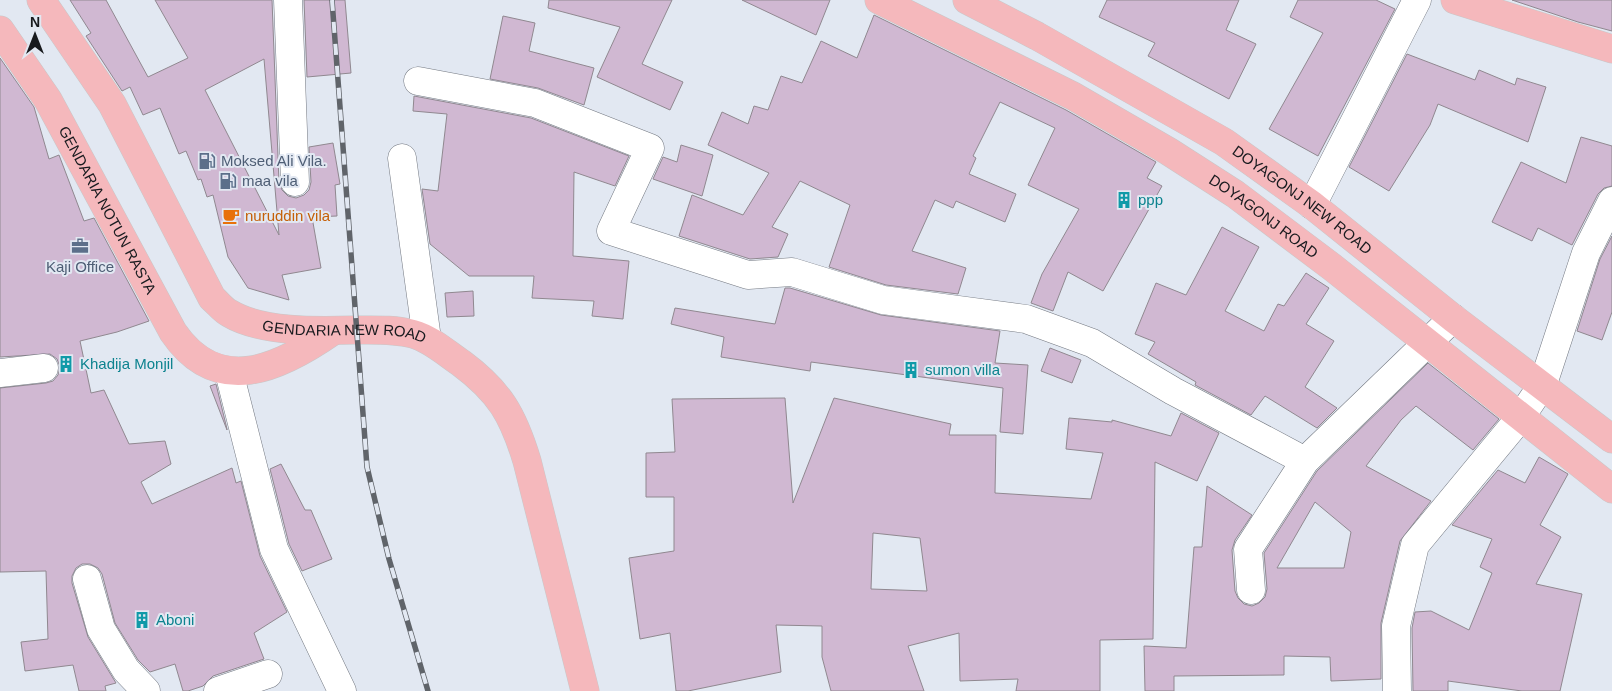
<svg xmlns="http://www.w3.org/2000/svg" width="1612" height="691" font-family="Helvetica,sans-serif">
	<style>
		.building { fill: #d0b8d2; stroke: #908890; fill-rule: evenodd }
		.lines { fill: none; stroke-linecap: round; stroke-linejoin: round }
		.minor-casing { stroke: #747982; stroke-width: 29 }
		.major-casing { stroke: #c8c8c9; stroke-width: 29 }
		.minor { stroke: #fff; stroke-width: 28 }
		.major { stroke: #f5b8bc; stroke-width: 28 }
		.rail-casing { stroke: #60646a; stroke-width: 5.5 }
		.rail { stroke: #e2e8f2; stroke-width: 4; stroke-dasharray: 11; stroke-linecap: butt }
		.labels { text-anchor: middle; stroke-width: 4; stroke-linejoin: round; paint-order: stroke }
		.service-label { font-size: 15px; fill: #4e5e75; stroke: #e2e8f2; text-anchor: start }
		.culture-label { font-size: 15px; fill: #0d838f; stroke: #e2e8f2; text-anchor: start }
		.street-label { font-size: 15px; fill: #181a1e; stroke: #e2e8f2 }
		.food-label { font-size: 15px; fill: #c56008; stroke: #e2e8f2; text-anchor: start }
	</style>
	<rect width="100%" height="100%" fill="#e2e8f2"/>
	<path class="building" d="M70 0H106L148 77 188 58 155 0H272L279 183 282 190 288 196 296 198 304 195 309 190 311 182 309 147 333 143 340 184 335 185 337 216 312 217 321 268 282 275 289 300 248 288 228 257 213 195 207 197 201 179 198 180 186 151 179 154 160 108 143 115 130 87 122 91 86 36 91 33ZM264 59 279 235 205 90Z
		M304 0H345L351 73 307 77Z
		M549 0H672L642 64 683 82 670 110 597 77 620 27 548 8Z
		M742 0H830L816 35Z
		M1107 0H1239L1226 30 1256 44 1229 99 1148 56 1155 43 1099 17Z
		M1298 0H1376L1395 9 1318 156 1269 129 1323 33 1290 17Z
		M1512 0H1612V31L1578 22Z
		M874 15 1066 110 1156 162 1147 178 1162 186 1103 291 1068 272 1053 311 1031 303 1042 274 1079 209 1028 185 1055 128 1000 102 973 156 976 158 969 174 1016 194 1005 222 956 201 953 208 935 200 912 251 966 268 958 294 886 285 829 267 850 205 800 181 772 227 788 234 778 257 750 259 679 236 692 195 743 215 769 173 708 145 722 112 748 124 754 106 768 110 781 76 802 83 821 41 857 58Z
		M503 16 535 23 529 51 594 68 584 105 538 88 490 79Z
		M1407 54 1475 80 1479 70 1515 85 1517 78 1546 87 1528 142 1438 104 1430 125 1389 191 1349 167Z
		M0 58 34 107 49 159 59 155 84 221 94 218 149 321 117 332 80 341 91 393 104 390 129 444 165 441 171 464 141 482 152 504 232 468 236 483 241 481 260 556 287 612 254 633 264 659 213 676 203 686 188 691H183L175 664 150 672 138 660 115 623 102 574 98 568 90 564H82L76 568 72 576V583L88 637 116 683 105 686 106 691H79L73 665 25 671 21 642 48 639 46 571 0 572V388L46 383 53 381 58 375 60 367 57 359 50 354 0 357Z
		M414 96 531 118 629 156 615 186 574 172 573 256 629 261 623 319 592 316 594 301 532 298 534 276H469L430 244 422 189 438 191 447 114 413 111Z
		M1581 137 1612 146V186L1604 188 1598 194 1572 245 1538 228 1532 241 1492 222 1521 162 1566 183Z
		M681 145 713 155 702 196 653 179 663 157 677 162Z
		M1222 227 1259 247 1225 311 1264 331 1278 304 1284 306 1306 273 1329 288 1306 324 1334 341 1305 387 1337 408 1317 428 1265 396 1251 415 1195 385 1196 382 1148 354 1155 342 1135 334 1156 283 1186 295Z
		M1612 236V312L1602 340 1577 331 1600 259Z
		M785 288H790L881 315 1000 331 995 363 1028 365 1023 434 1000 432 1003 388 811 362 810 371 721 357 724 337 671 324 675 308 775 324Z
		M473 291 474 316 447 317 445 293Z
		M1050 348 1081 360 1072 383 1041 371Z
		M1428 363 1499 419 1473 450 1416 406 1401 420 1366 466 1431 501 1400 541 1381 623V679L1331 681 1330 657 1284 656V675L1174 676V691H1145L1144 646 1186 648 1194 547H1202L1207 486 1252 515 1235 540 1232 550 1235 591 1238 598 1244 604 1252 606 1259 603 1265 597 1267 589 1264 553 1317 471ZM1315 502 1351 532 1344 568H1277Z
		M216 384 227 429V430L210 386Z
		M785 398 793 503 834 398 951 424 949 435H996L995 493 1091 499 1103 453 1066 449 1069 418 1112 422V420L1171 436 1181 413 1219 433 1197 481 1155 462 1153 639 1100 640V691H1016L1018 679 960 681 959 633 908 646 924 691H831L822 657V626L776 625 781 672 688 691H676L670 633 640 639 629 558 674 551V497H646V453L675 452 672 399ZM873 533 920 538 927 591 871 589Z
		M1539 457 1568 474 1540 525 1561 537 1536 584 1582 594 1560 691H1522L1448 681V691H1413L1412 628 1415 612 1431 611 1469 630 1492 573 1480 567 1492 539 1452 525 1498 470 1525 483Z
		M281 464 305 510H311L332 559 302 571 289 544 270 469Z"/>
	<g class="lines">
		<g class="minor-casing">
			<path id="minor" d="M288 0 295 182
				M418 81 535 103 650 148 611 231 748 275 792 272 883 300 1026 319 1092 343 1173 391 1305 461
				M402 158 427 339
				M1312 205 1417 0
				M229 372 274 549 342 691
				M0 373 44 368
				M87 579 101 629 126 670 146 691
				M1251 590 1248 549 1305 461 1453 318
				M218 691 268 674
				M1397 691 1396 626 1415 545 1520 418 1543 384 1586 253 1612 201"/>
		</g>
		<g class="major-casing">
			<g id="major">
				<path id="s1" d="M41 0 112 104 212 298C218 303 223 310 229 313 262 333 319 331 356 330 375 330 394 329 413 334 431 339 446 353 461 363 500 392 513 415 527 461L585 691"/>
				<path id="s2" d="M879 0 1073 96 1168 151 1235 194 1332 267 1612 489"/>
				<path id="s3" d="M967 0 1037 36 1224 142 1312 205 1453 318 1612 439"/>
				<path d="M1455 0 1612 49"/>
				<path id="s4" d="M0 30 48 100 173 332C218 398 280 368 333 331"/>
			</g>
		</g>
		<use href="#minor" class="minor"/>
		<use href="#major" class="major"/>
		<g class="rail-casing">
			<path id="rail" d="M332 0 367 467 389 559 428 691"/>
		</g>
		<use href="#rail" class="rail"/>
	</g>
	<defs>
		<g id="fuel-bare" transform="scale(1.35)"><path d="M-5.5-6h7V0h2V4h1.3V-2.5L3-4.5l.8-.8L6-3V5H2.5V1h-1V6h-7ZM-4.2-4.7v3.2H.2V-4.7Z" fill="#5c6f8a" stroke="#e2e8f2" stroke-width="2.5" paint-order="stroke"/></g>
		<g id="building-bare" transform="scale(1.35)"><path d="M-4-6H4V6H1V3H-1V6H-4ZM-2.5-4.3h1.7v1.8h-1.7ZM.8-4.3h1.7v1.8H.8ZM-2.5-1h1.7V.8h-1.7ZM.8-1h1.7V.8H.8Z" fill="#0f9aa8" stroke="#e2e8f2" stroke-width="2.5" paint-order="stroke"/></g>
		<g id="cafe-bare" transform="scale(1.35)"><path d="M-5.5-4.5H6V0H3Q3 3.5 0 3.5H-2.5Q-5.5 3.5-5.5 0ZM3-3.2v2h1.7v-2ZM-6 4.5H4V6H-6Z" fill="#e8710a" stroke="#e2e8f2" stroke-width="2.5" paint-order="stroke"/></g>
		<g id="office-bare" transform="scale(1.35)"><path d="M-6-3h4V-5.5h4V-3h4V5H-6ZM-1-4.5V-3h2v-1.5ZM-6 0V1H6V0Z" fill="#5c6f8a" stroke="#e2e8f2" stroke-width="2.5" paint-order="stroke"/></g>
	</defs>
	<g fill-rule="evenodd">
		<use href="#fuel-bare" x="207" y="161"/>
		<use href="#fuel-bare" x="228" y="181"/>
		<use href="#building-bare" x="1124" y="200"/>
		<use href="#cafe-bare" x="231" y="216"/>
		<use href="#office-bare" x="80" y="246"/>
		<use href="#building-bare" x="66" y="364"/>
		<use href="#building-bare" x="911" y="370"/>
		<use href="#building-bare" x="142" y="620"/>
	</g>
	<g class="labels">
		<g class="service-label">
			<text x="221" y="166">Moksed Ali Vila.</text>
			<text x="242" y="186">maa vila</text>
			<text x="80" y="272" text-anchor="middle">Kaji Office</text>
		</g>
		<g class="culture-label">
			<text x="1138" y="205">ppp</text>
			<text x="80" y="369">Khadija Monjil</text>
			<text x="925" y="375">sumon villa</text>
			<text x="156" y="625">Aboni</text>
		</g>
		<g class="street-label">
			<text dy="5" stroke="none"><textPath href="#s3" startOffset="391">DOYAGONJ NEW ROAD</textPath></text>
			<text dy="5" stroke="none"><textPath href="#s4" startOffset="210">GENDARIA NOTUN RASTA</textPath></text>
			<text dy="5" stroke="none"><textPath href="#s2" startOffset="442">DOYAGONJ ROAD</textPath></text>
			<text dy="5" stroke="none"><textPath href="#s1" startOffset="485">GENDARIA NEW ROAD</textPath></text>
		</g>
		<g class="food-label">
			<text x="245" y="221">nuruddin vila</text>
		</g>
	</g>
	<g transform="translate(35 35)" stroke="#e2e8f2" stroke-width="4" paint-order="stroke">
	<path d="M0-4L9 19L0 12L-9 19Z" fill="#181a1e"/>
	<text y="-8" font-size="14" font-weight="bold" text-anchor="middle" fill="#181a1e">N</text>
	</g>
</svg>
